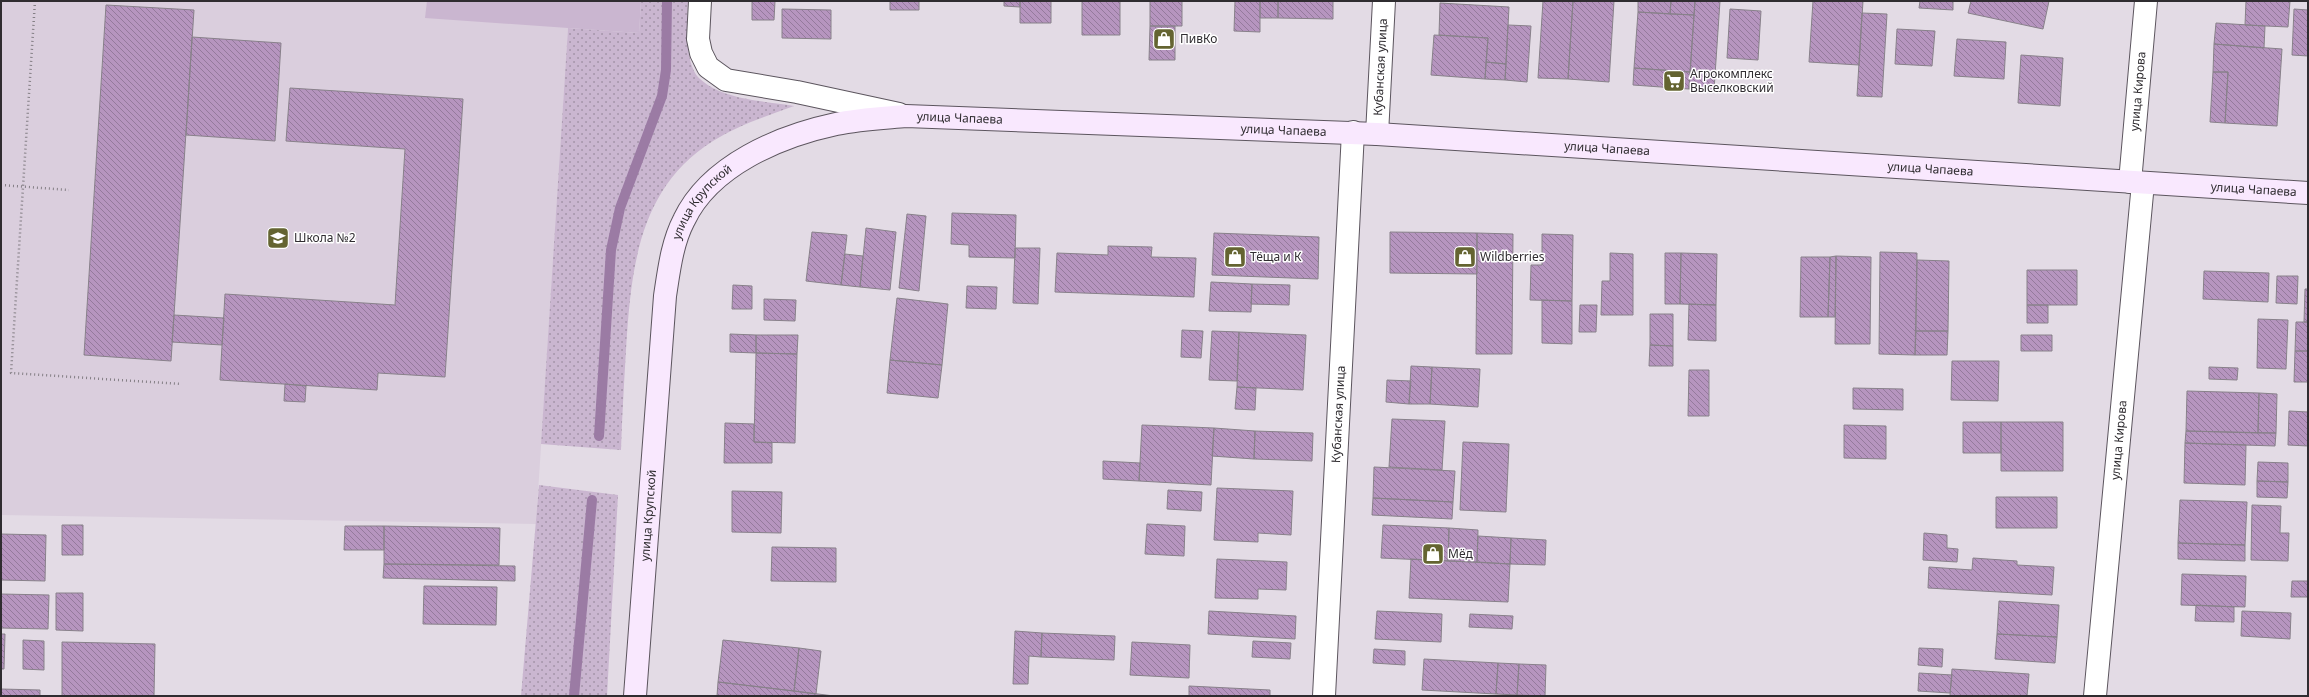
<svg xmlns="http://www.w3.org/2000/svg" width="2309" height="697" font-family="'Noto Sans',sans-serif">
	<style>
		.built { fill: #dacedd }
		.grass { fill: url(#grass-dots) }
		.park { fill: #cab6d0 }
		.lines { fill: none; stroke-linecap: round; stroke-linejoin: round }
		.stream { stroke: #9b7ba4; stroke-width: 10 }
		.building { fill: url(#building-back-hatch); stroke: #88818a }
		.street-casing { stroke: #5c555e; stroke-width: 24 }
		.secondary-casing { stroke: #5c555e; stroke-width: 24 }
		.path { stroke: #847f85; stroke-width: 2.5; stroke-dasharray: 1 3; stroke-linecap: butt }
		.street { stroke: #fff; stroke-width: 22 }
		.secondary { stroke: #f9e8fe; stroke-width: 22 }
		.labels { text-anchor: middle; stroke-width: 3; stroke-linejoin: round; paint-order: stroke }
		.poi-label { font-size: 12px; fill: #2f2c30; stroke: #fff; text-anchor: start }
		.street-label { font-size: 12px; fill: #2f2c30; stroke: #fff }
	</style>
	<defs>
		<pattern id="grass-dots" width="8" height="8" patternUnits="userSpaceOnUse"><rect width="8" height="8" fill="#cab6d0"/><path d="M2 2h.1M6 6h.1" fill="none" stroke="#a494a9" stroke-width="1.8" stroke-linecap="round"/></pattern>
		<pattern id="building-back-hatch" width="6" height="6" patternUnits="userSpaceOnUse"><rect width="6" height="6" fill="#b695bf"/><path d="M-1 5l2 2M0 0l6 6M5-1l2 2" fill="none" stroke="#947a9c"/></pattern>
	</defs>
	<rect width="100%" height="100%" fill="#e3dbe5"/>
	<path class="built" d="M1 1H641L639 33 568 28 536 524 1 515Z"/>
	<path class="grass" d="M641 1H688C687 21 684 65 700 79 723 100 765 101 794 106 767 116 738 125 713 141 638 188 631 270 626 350 624 384 622 417 621 450L541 444 568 28 639 33Z
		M539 485 618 495 607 696H521Z"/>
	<path class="park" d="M427 1H641L639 33 425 18Z"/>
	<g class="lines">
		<path class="stream" d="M599 436 611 250 620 208 662 96 666 70 667 1
			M574 696 592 500"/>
	</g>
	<path class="building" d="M752 1H775L774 20H752Z
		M890 1H919V10H890Z
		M1004 1H1020V7L1004 6Z
		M1020 1H1051V23H1020Z
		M1082 1H1120V35H1082Z
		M1150 1H1182V26H1150Z
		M1235 1H1260V32L1234 31Z
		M1260 1H1278V18H1260Z
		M1278 1H1333V19L1278 18Z
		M1543 1H1573L1568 79 1538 78Z
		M1573 1H1614L1609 82 1568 79Z
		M1638 1H1671L1670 14 1638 12Z
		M1671 1H1695L1694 15 1670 14Z
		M1695 1H1720L1714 90 1689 89Z
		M1813 1H1863L1859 65 1809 62Z
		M1920 1H1953V10L1919 8Z
		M1971 1H2049L2043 29 1968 13Z
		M2246 1H2290L2288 27 2245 25Z
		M1440 3 1509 7 1506 64 1486 62 1488 38 1439 35Z
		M106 5 194 10 171 361 84 355Z
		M782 9 831 10V39L782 38Z
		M1730 9 1761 11 1758 60 1727 58Z
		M2294 9 2308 10V56L2292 55Z
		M1638 12 1694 15 1690 72 1634 68Z
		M1862 13 1887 14 1882 97 1857 96Z
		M2216 23 2265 26 2264 48 2214 44Z
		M1508 25 1531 26 1527 82 1505 80Z
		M1150 26H1175V60H1149Z
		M1897 29 1935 31 1932 66 1895 64Z
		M1434 35 1488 38 1485 79 1431 75Z
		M192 37 281 43 275 141 186 135Z
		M1957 39 2006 42 2004 79 1954 76Z
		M2214 44 2282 49 2277 126 2225 123 2228 72H2213Z
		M2021 55 2063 58 2060 106 2018 103Z
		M1486 62 1506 64 1505 80 1485 79Z
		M1634 68 1690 72 1689 89 1633 85Z
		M2213 72H2228L2225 123 2210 122Z
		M290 88 463 99 445 377 378 373 377 390 220 380 225 294 395 305 405 149 286 141Z
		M952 213 1016 215 1015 258 969 257V245L951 244Z
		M907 214 926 216 919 291 899 288Z
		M866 228 896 232 890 290 860 287Z
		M812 232 847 235 841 285 806 281Z
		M1390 232 1477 233V274L1390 273Z
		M1214 233 1319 237 1318 279 1212 275Z
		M1477 233 1513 234 1512 354H1476Z
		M1542 234 1573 235 1572 301 1530 300 1531 265H1542Z
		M1108 246 1152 247 1151 257 1196 258 1194 297 1055 292 1057 253 1108 255Z
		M1015 248H1040L1038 304 1013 303Z
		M1880 252 1917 253 1915 355 1879 354Z
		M1610 253 1633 254V315H1601L1602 281H1610Z
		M1665 253H1681L1680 304H1665Z
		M1681 253 1717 254 1716 305 1680 304Z
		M845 254 863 256 860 287 841 285Z
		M1836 256 1871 257 1870 344H1835Z
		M1836 256 1835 317H1828L1830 257Z
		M1801 257H1830L1828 317H1800Z
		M1917 260 1949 261 1948 331H1916Z
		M2027 270H2077V305H2027Z
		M2204 271 2269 273 2268 302 2203 299Z
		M2277 276H2298L2297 304 2276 303Z
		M1211 282 1252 284 1251 312 1209 311Z
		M1252 284 1290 285 1289 305 1251 304Z
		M733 285 752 286V309H732Z
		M967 286 997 287 996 309 966 308Z
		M2305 289H2308V322H2304Z
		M897 298 948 304 942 365 890 360Z
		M764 299 796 300 795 321 764 320Z
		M1542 300 1572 301V344L1542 343Z
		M1689 304 1716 305V341L1688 340Z
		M1580 305H1597L1596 332H1579Z
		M2027 305H2048V323H2027Z
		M1650 314H1673V346L1650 345Z
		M174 315 224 318 222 345 172 342Z
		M2258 319 2288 320 2286 369 2257 368Z
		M2296 322H2308V351H2295Z
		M1182 330 1203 331 1201 358 1181 357Z
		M1212 331 1239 332 1237 381 1209 380Z
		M1916 331H1948L1947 355H1915Z
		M1239 332 1306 335 1303 390 1237 387Z
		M730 334 756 335V353L730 352Z
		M756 335H798L797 354 756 353Z
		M2021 335H2052V351H2021Z
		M1650 345 1673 346V366H1649Z
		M2295 351H2308V382H2294Z
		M756 353 797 354 795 443 754 442Z
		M890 360 942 365 938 398 887 393Z
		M1952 361H1999L1998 401 1951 400Z
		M1411 366 1432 367 1430 404H1409Z
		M1432 367 1480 369 1478 407 1430 404Z
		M2209 367 2238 368 2237 380 2209 379Z
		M1689 370H1709V416H1688Z
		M1387 380 1411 381 1409 404 1386 402Z
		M285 384 306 386 305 402 284 401Z
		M1237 387 1256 388 1255 410 1235 409Z
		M1853 388 1903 389V410L1853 409Z
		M2187 391 2259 393 2258 433 2186 431Z
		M2259 393 2277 394 2276 433H2258Z
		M2289 411 2308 412V446L2288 445Z
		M1392 419 1445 421 1442 470 1389 467Z
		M1963 422H2001V453H1963Z
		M2001 422H2063V471H2001Z
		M725 423 754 424V442L772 443V463H724Z
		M1142 425 1214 428 1211 485 1139 481Z
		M1844 425 1886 426V459L1844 458Z
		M1214 428 1255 431 1254 459 1212 456Z
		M1255 431 1313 433 1312 461 1254 459Z
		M2186 431 2276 433 2275 446 2185 443Z
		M1463 442 1509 444 1506 512 1460 510Z
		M2185 443 2246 445 2245 485 2184 483Z
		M1103 461 1140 463 1139 481 1103 479Z
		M2258 462 2288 463V482L2257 481Z
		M1374 467 1455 471 1453 502 1373 498Z
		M2257 481 2288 482 2287 498 2257 497Z
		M1217 488 1293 491 1291 535 1258 533V542L1214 540Z
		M1168 490 1202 492 1201 511 1167 509Z
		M732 491 782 492 781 533 732 532Z
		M1996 497H2057V528H1996Z
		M1373 498 1453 502 1452 519 1372 515Z
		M2180 500 2247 502 2245 545 2178 543Z
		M2252 505 2281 506 2280 533H2289L2288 561 2251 560Z
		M1147 524 1185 526 1184 556 1145 554Z
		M62 525H83V555H62Z
		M1383 525 1449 528 1448 561 1381 558Z
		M345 526H384V550H344Z
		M384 526 500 528 499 565 384 564Z
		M1449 528 1478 530 1477 562 1448 561Z
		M1924 533 1947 535V548L1958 549 1957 562 1923 560Z
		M1 534 46 535 45 581 1 580Z
		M1478 536 1511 538 1510 564 1477 562Z
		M1511 538 1546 540 1545 565 1510 564Z
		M2178 543 2245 545V561L2178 559Z
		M772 547 836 548V582L771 581Z
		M1973 558 2017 561V565L2054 567 2052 595 1928 588 1929 567 1972 570Z
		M1217 559 1287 562 1286 590 1258 589V599L1215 598Z
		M1411 559 1510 564 1508 602 1409 598Z
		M384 564 515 566V581L383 578Z
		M2182 574 2246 576 2245 607 2181 605Z
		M2292 581H2308V597H2291Z
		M424 586 497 587 496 625 423 624Z
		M56 593H83V631L56 630Z
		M1 594 49 595 48 629 1 628Z
		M1999 601 2059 605 2057 637 1997 634Z
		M2196 605 2234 607V622L2195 621Z
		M1209 611 1296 616 1295 639 1208 634Z
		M1377 611 1442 614 1441 642 1375 639Z
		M2242 611 2291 613 2290 639 2241 636Z
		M1470 614 1513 616 1512 629 1469 627Z
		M1015 631 1042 633 1041 657 1029 656 1028 684H1013Z
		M1042 633 1115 636 1114 660 1041 657Z
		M1 634H5L4 669H1Z
		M1997 634 2057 637 2055 663 1995 659Z
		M23 640 44 641V670L23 669Z
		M723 640 799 648 794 691 718 682Z
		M1253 641 1291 643 1290 659 1252 657Z
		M62 642 155 644 154 696H62Z
		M1132 642 1190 645 1189 678 1130 675Z
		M799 648 821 651 816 694 794 691Z
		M1919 648 1943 649 1942 667 1918 665Z
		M1374 649 1405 651V665L1373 663Z
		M1424 659 1498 663 1496 694 1422 690Z
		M1498 663 1519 664 1517 695 1496 694Z
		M1519 664 1546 665 1545 696 1517 695Z
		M1952 669 2029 674 2027 696H1950Z
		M1919 673 1952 675 1950 693 1918 691Z
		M718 682 794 691 834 696H717Z
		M1189 686 1270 690V696H1189Z
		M1 689 40 690V696H1Z"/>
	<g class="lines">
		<g class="street-casing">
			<g id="street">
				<path d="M700 1 698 39 701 53 708 67 726 80 797 92 899 114"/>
				<path id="s1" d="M1377 134 1384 1"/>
				<path id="s2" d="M2130 182 2146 1"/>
				<path id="s3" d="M1324 696 1353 132"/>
				<path id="s4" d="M2095 696 2143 183"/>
			</g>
		</g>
		<g class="secondary-casing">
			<g id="secondary">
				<path id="s5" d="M635 696 665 296C669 270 672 243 684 220 710 165 780 136 836 124 859 119 883 118 906 116L1377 134 2308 193"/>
			</g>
		</g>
		<path class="path" d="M35 1 11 373 181 384
			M1 185 69 190"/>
		<use href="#street" class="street"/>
		<use href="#secondary" class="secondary"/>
	</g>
	<defs>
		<g id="shop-square" transform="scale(1.15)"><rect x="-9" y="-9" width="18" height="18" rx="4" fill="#646431" stroke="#fff"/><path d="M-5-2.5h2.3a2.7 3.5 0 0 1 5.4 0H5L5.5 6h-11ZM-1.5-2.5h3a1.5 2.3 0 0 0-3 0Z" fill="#fff"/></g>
		<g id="supermarket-square" transform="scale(1.15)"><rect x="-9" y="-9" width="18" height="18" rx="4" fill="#646431" stroke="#fff"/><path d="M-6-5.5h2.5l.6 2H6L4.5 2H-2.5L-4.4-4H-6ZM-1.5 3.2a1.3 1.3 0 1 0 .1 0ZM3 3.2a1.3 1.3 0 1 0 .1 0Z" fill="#fff"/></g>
		<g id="school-square" transform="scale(1.15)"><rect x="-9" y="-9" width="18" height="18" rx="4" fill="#646431" stroke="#fff"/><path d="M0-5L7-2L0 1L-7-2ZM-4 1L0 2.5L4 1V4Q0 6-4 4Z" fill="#fff"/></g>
	</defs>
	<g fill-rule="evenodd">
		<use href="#shop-square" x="1164" y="39"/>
		<use href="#supermarket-square" x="1674" y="81"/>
		<use href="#school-square" x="278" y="238"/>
		<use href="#shop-square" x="1235" y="257"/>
		<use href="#shop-square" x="1465" y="257"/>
		<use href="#shop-square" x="1433" y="554"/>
	</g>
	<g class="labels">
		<g class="poi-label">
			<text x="1180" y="43">ПивКо</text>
			<text x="1690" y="78">Агрокомплекс<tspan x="1690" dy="14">Выселковский</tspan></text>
			<text x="294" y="242">Школа №2</text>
			<text x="1250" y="261">Тёща и К</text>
			<text x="1480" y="261">Wildberries</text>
			<text x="1448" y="558">Мёд</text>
		</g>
		<g class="street-label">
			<text dy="4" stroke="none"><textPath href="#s1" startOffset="67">Кубанская улица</textPath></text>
			<text dy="4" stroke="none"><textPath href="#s2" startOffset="91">улица Кирова</textPath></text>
			<text dy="4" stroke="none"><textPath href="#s5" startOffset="790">улица Чапаева</textPath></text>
			<text dy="4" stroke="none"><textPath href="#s5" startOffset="1114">улица Чапаева</textPath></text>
			<text dy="4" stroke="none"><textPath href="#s5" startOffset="1438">улица Чапаева</textPath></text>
			<text dy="4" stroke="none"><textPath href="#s5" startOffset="1762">улица Чапаева</textPath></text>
			<text dy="4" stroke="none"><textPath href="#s5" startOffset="2086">улица Чапаева</textPath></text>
			<text dy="4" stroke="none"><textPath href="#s5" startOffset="505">улица Крупской</textPath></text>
			<text dy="4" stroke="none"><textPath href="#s3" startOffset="282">Кубанская улица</textPath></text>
			<text dy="4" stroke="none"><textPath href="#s4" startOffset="257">улица Кирова</textPath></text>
			<text dy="4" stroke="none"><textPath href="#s5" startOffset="181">улица Крупской</textPath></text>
		</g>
	</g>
	<rect width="2309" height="697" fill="none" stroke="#2f2c30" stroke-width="4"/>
</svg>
